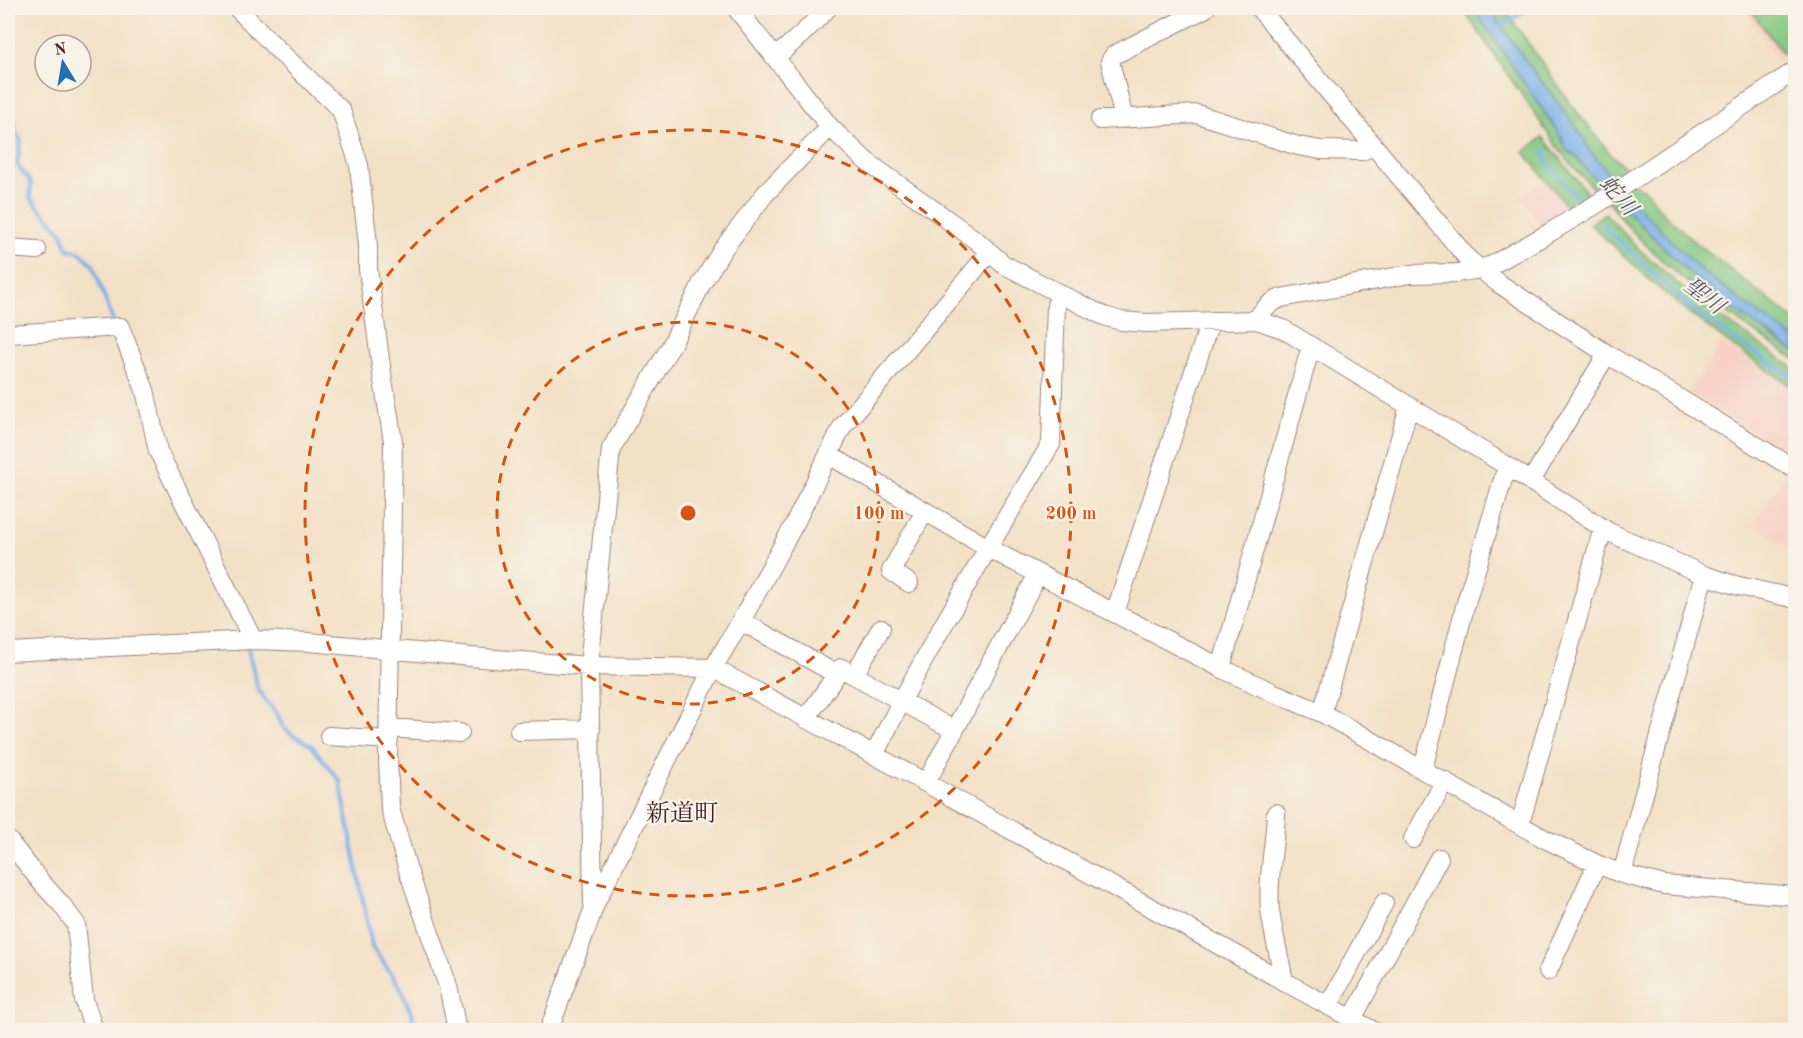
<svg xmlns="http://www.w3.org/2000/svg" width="1803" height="1038" font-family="'Old Standard TT','Noto Serif JP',serif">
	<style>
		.built { fill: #f7d1c6 }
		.green { fill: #85c882; stroke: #687456; stroke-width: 1.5 }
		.water { fill: #79b0e8; stroke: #62688a; stroke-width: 1.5 }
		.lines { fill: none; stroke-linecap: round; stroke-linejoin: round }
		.stream { stroke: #79b0e8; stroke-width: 4 }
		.minor-casing { stroke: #9e8078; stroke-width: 20 }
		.minor { stroke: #fff; stroke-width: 18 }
		.ring { fill: none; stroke: #d8530f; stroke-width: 3; stroke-dasharray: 10 8 }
		.labels { text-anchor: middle; stroke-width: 4.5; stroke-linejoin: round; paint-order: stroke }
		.water-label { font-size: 22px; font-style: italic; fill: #5a526d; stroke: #f7f3e8 }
		.quarter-label { font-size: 24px; fill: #4a1f2b; stroke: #f7f3e8 }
		.centre { fill: #d8530f; stroke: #f7f3e8; stroke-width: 3 }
		.ring-label { font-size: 18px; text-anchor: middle; font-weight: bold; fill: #d8530f; stroke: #f7f3e8; stroke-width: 4.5; stroke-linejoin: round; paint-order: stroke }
	</style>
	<rect width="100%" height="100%" fill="#f7f3e8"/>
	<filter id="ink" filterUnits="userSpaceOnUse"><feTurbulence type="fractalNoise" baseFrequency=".0167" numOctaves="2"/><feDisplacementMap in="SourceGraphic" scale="12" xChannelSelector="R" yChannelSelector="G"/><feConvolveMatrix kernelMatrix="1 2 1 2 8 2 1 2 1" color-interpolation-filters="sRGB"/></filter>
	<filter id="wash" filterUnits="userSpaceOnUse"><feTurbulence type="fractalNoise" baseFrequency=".008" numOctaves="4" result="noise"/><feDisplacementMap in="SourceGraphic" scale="24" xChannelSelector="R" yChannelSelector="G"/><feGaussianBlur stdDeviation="1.35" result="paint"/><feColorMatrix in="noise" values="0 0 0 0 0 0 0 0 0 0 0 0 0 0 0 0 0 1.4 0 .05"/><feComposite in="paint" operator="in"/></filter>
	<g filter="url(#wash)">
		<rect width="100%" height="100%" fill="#f3e1c6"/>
		<path class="built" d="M1742 8H1795V58L1785 65 1782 64Z
			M1545 180 1570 211 1542 227 1521 196Z
			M1722 342 1765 372 1795 390V404L1771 444 1689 393Z
			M1795 407V460L1772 445Z
			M1786 473 1795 479V551L1753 525Z"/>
		<path class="green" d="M1462 8H1473L1560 135 1567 151 1573 153 1589 173 1688 272 1773 338 1795 352V359C1729 317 1663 270 1613 209L1614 207 1601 194H1598L1563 155Z
			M1489 8H1504L1570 103 1610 153 1630 173 1627 176 1640 189 1644 188 1663 213 1696 243 1795 320V339L1755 311 1697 267 1624 193 1588 149 1584 138 1523 57Z
			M1749 8H1795V46L1783 54Z
			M1543 137 1589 195V202L1570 210 1524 152Z
			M1605 213 1638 248 1696 300 1795 369V389L1723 339 1680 306 1654 284 1590 224Z"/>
		<path class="water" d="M1473 8H1489L1523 57 1584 138 1588 149 1625 193 1697 267 1755 311 1795 339V352L1733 309 1688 272 1589 173 1573 153 1567 151 1560 135Z"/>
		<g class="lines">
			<path class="stream" d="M1500 27 1529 8
				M8 112 14 116 15 131 21 140 17 165 31 183 30 198 61 231 68 249 81 253 93 265 113 321
				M1546 151 1544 155 1546 160 1578 199
				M1602 225 1687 305 1735 340 1796 379
				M247 645 258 690 277 714 284 728 293 735 311 745 340 781 372 947 400 986 418 1030"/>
		</g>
	</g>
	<g filter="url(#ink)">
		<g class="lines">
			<g class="minor-casing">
				<path id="minor" d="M237 8 278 50 341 110 359 165 368 245V269L382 374 393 441 388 758 390 808 408 870 448 986 457 1030
					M736 8 830 127 866 161 977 241 1003 264 1060 294 1104 316 1121 321 1146 323 1257 320 1283 329 1507 466 1609 532 1704 575 1735 585 1796 599
					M1259 8 1469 260 1498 283 1607 354 1796 470
					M776 57 804 32 828 8
					M1124 119 1110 61 1114 55 1206 8
					M1100 120 1197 114 1298 146 1321 150 1362 151 1373 146
					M8 248 37 250
					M1257 320C1262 309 1269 303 1281 298L1410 274 1456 273 1480 269 1492 265 1549 233 1600 202 1796 70
					M8 334 120 327 145 390 158 451 253 640
					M829 455 988 548 1225 670 1272 692 1322 713 1543 838 1597 864 1622 874 1664 885 1796 896
					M1531 481 1607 354
					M909 583 891 571 925 511
					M1115 613 1210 322
					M741 621 836 674
					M8 652 253 640 309 642 482 658 589 666 713 668 926 783 1372 1030
					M1221 668 1311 346
					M854 675 881 628
					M1322 713 1409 406
					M806 719 841 668 954 730
					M389 728 460 733
					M519 731 591 729
					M329 736 389 740
					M874 755 902 700 937 636 988 548 1051 444 1056 305 1060 294
					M1423 769 1466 603 1507 466
					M926 783 1038 574
					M1276 813C1275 845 1267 878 1270 910 1273 934 1280 958 1284 982
					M1520 824 1603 528
					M1413 839 1445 781
					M8 840 41 882 61 904 76 924 84 1000 94 1030
					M1622 874 1704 575
					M593 904 589 666 611 449 672 344 702 283 723 249 765 194 830 127
					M1548 971 1597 864
					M1328 1006 1384 903
					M1352 1019 1439 858
					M549 1030 596 902 713 668 741 621 795 523 842 427 989 253"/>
			</g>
			<use href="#minor" class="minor"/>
		</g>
	</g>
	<g class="ring">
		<circle cx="688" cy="513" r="191"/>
		<circle cx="688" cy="513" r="383"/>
	</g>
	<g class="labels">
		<g class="water-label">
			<text transform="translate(1619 195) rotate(49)" y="8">蛇川</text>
			<text transform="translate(1705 295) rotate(38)" y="8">聖川</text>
		</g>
		<g class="quarter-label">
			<text x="682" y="821">新道町</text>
		</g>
	</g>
	<circle cx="688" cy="513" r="9" class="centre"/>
	<g class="ring-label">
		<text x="879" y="519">100 m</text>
		<text x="1071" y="519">200 m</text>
	</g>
	<rect width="1803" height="1038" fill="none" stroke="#f7f3e8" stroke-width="30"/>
	<g transform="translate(63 63) rotate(349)"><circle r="28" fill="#f7f3e8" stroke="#b29e9c" stroke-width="1.5"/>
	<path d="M0-4.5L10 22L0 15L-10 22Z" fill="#1f6fb2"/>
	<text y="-9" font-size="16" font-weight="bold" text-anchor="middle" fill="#4a1f2b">N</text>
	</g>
</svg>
